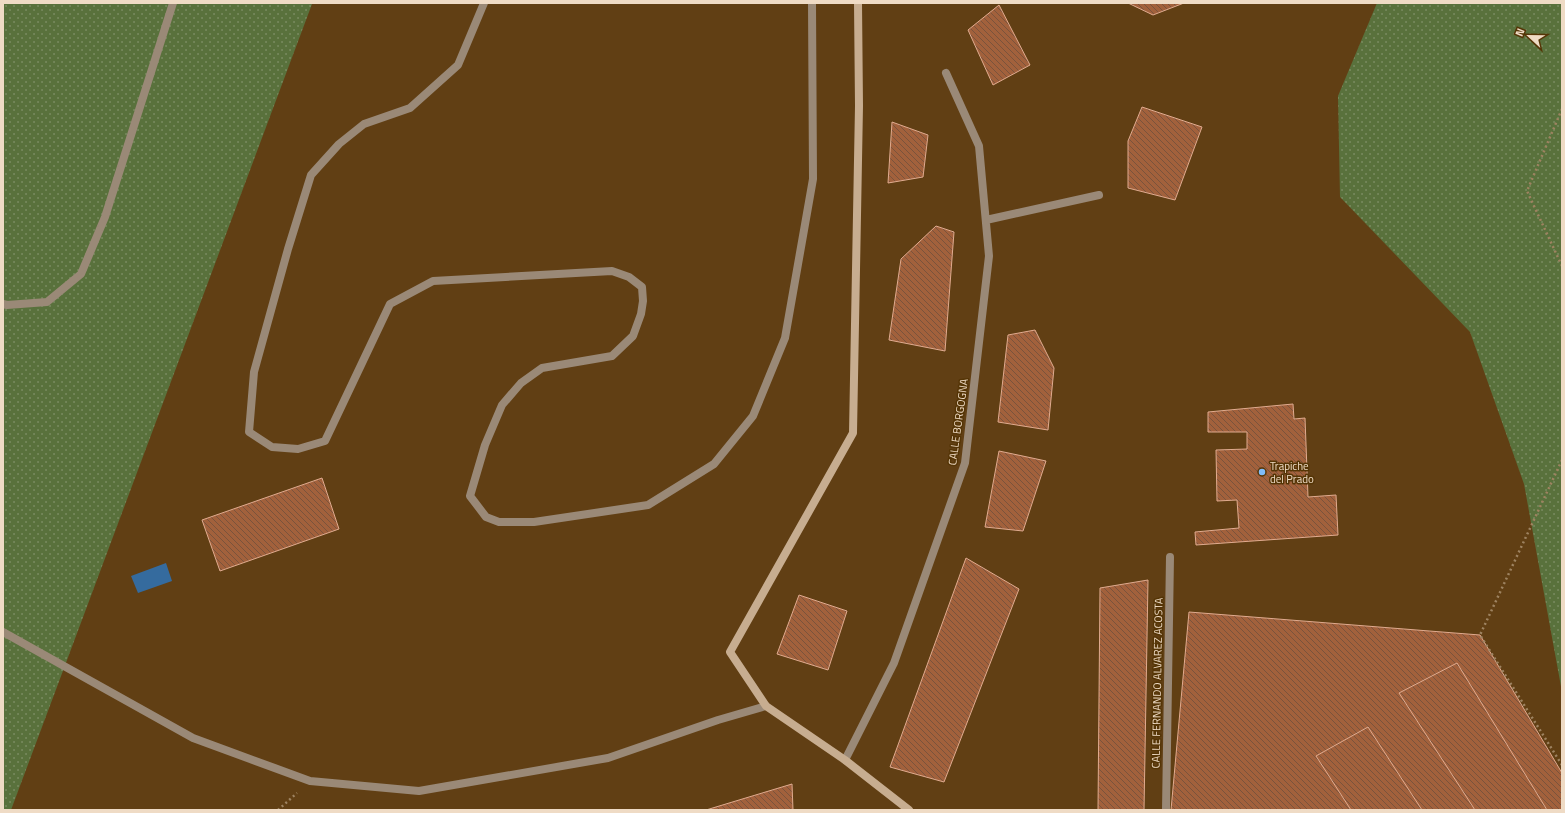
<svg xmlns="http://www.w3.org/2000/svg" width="1565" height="813" font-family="'Titillium Web',sans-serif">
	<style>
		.grass { fill: url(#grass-dots) }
		.water { fill: #356b9e }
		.building { fill: url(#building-back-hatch); stroke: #e0ab8f }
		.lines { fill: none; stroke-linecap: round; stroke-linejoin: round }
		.path { stroke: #9e8361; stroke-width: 2.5; stroke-dasharray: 2 3; stroke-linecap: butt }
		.street { stroke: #9a8977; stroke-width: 8 }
		.secondary { stroke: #c7ad90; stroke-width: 8 }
		.poi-dot { fill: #80bdfa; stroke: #553506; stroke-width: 1.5 }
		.labels { text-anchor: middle; stroke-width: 3; stroke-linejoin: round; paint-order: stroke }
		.street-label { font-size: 11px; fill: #efdbc5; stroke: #553506 }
		.poi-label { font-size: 11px; fill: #efdbc5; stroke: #553506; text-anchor: start }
	</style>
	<defs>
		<pattern id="grass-dots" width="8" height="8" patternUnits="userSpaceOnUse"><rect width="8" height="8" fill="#59713c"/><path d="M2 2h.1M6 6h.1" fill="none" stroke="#798b60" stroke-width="1.8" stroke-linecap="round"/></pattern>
		<pattern id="building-back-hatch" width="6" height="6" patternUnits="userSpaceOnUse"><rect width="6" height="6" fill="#a2613c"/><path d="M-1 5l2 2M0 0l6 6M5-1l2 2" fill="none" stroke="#7a533c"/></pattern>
	</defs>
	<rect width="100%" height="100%" fill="#613f14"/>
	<path class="grass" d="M3 3 312 4 11 810H3Z
		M1377 3H1562V692L1524 484 1470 332 1340 197 1338 96Z"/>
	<path class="water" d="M166 563 172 581 138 593 131 576Z"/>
	<path class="building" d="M1128 3H1184L1153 15Z
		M999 5 1030 65 993 85 968 30Z
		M1142 107 1202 127 1175 200 1128 188V141Z
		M892 122 928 135 923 177 888 183Z
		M936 226 954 232 945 351 889 340 901 259Z
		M1035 330 1054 368 1048 430 998 422 1008 335Z
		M1293 404 1294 419 1305 418 1308 497 1336 495 1338 535 1196 545 1195 532 1239 528 1237 500 1217 501 1216 450 1247 449V432H1208V412Z
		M999 451 1046 461 1023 531 985 527Z
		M322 478 339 529 220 571 202 520Z
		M966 558 1019 589 944 782 890 767Z
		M1148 580 1144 810H1098L1100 588Z
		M799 595 847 611 828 670 777 654Z
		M1189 612 1480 635 1562 773V810H1171Z
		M1457 663 1547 810H1475L1399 693Z
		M1368 727 1422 810H1351L1316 756Z
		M792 784 793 810H706Z"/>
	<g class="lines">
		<path class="path" d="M1562 109 1527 191 1562 266
			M1562 460 1480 635 1562 765
			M278 810 297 793"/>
		<path class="street" d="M484 3 458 65 410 108 364 124 339 144 311 175 288 249 254 372 249 432 272 447 298 449 325 441 390 304 433 281 612 271 629 277 642 287 643 301 641 314 633 336 612 356 542 368 521 383 502 405 485 445 470 496 486 517 499 522H534L648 505 714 464 753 416 785 338 813 179 812 3
			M986 220 1099 195
			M3 304 7 305 47 302 81 274 105 217 173 3
			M3 632 193 738 310 781 419 791 608 758 718 720 766 706
			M845 760 894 663 965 463 989 256 979 146 946 73
			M1166 810 1170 557"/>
		<path class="secondary" d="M858 3 859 106 853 433 730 652 766 706 845 760 909 810"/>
	</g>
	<circle class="poi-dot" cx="1262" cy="472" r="4"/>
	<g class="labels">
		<g class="street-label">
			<text transform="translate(958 422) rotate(-82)" y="4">CALLE BORGOGNA</text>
			<text transform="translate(1157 683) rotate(-89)" y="4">CALLE FERNANDO ALVAREZ ACOSTA</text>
		</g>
		<g class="poi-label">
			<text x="1270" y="470">Trapiche<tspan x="1270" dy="13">del Prado</tspan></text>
		</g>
	</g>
	<rect width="1565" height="813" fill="none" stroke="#efdbc5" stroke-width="8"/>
	<g transform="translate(1529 36) rotate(292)" stroke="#553506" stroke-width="3" paint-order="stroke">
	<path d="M0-3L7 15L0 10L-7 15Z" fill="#efdbc5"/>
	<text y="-6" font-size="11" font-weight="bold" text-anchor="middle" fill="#efdbc5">N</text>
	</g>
</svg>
